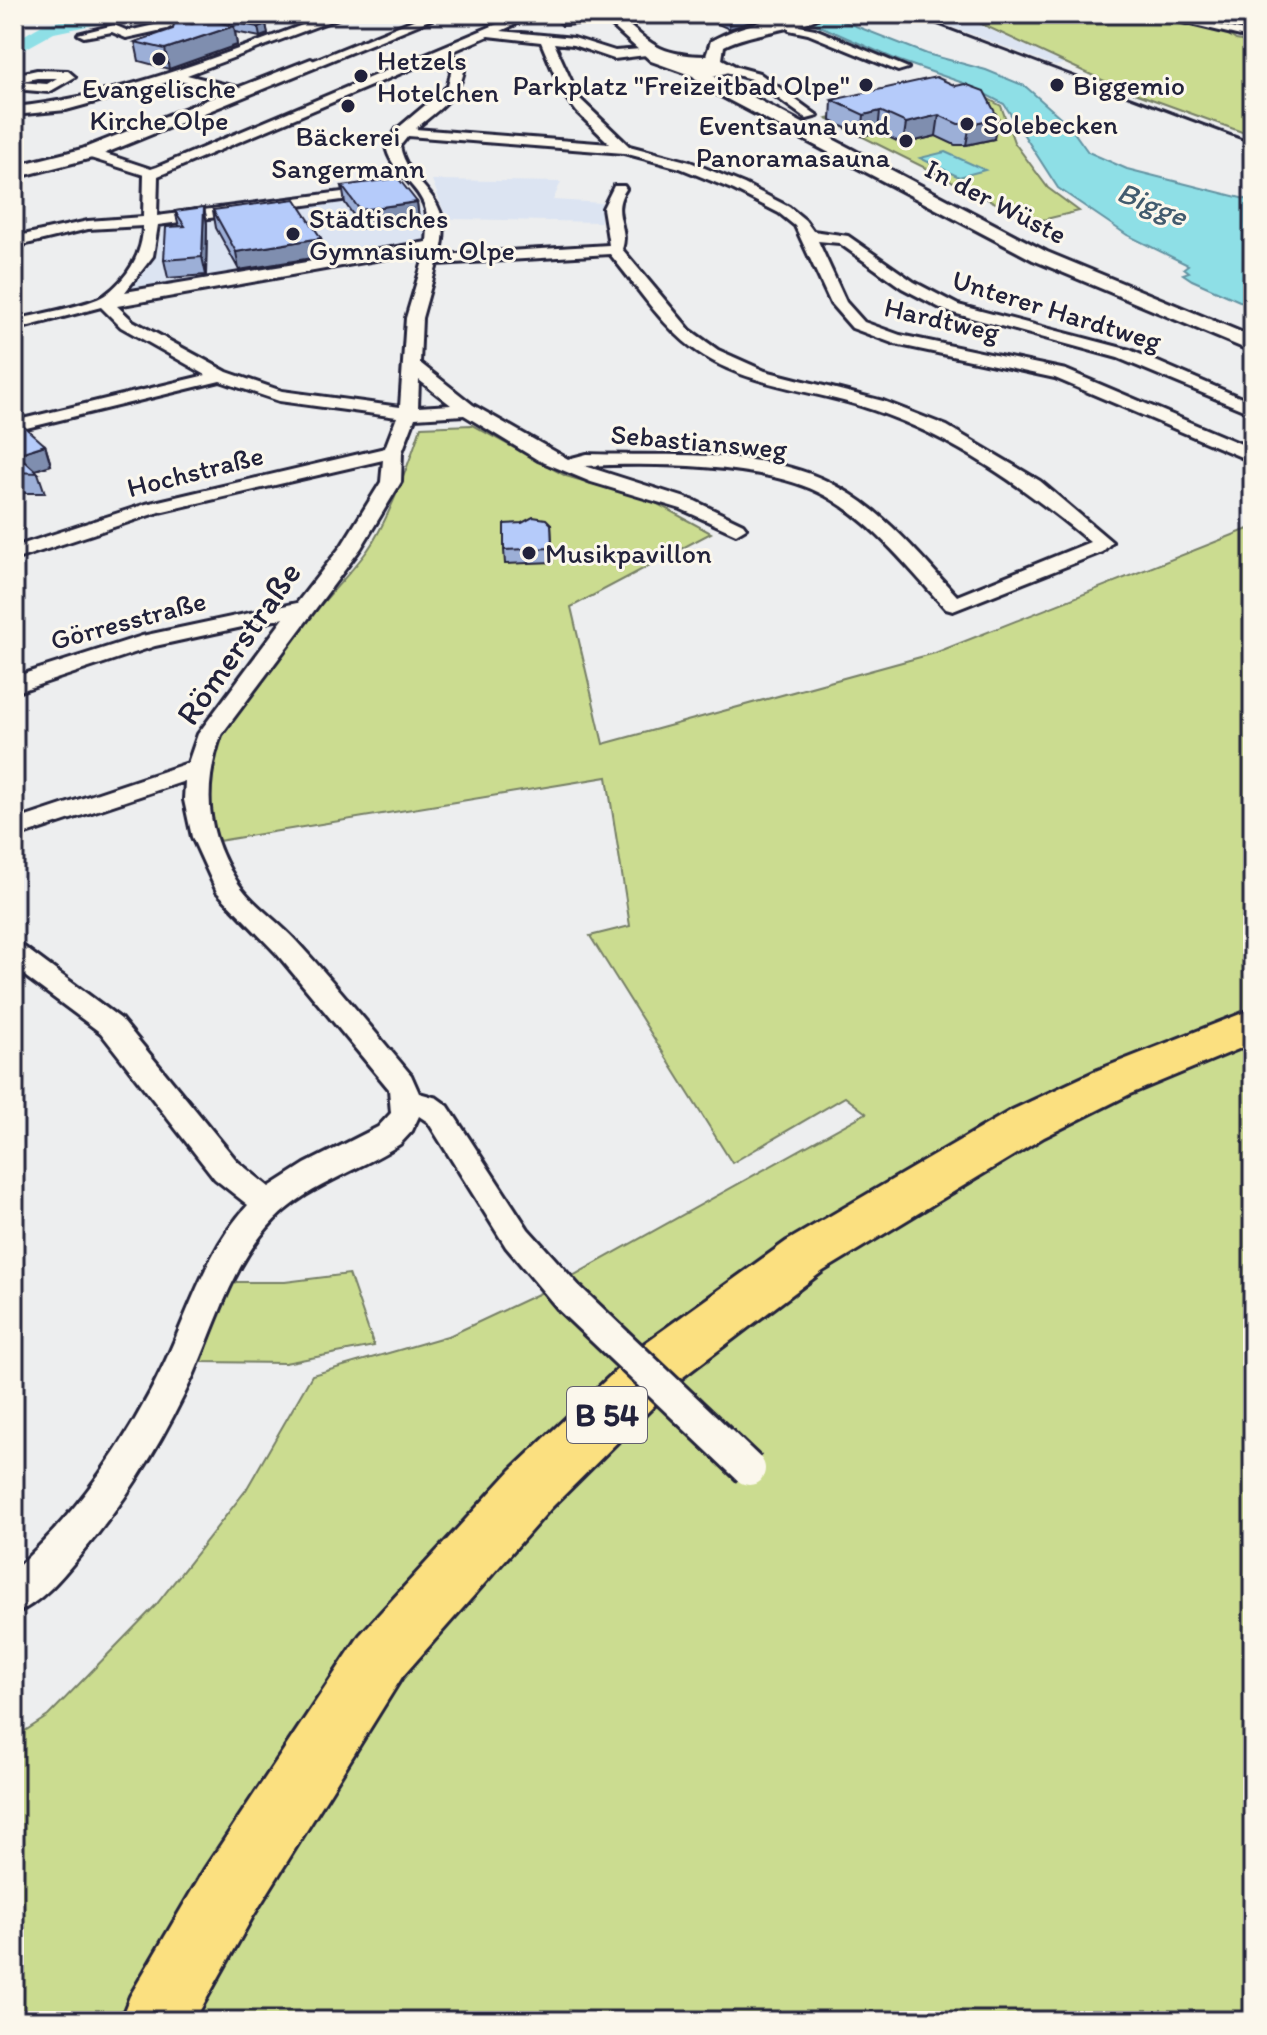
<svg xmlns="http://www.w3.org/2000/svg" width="1267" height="2035" viewBox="0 0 1267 2035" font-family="Itim,sans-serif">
<rect width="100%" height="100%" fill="#edeeef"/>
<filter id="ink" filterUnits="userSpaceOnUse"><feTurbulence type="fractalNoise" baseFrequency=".0125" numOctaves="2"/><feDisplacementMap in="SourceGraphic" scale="16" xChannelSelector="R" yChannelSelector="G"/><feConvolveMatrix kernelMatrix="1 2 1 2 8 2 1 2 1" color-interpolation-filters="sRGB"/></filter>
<g filter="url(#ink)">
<path fill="#dce4f2" d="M918,14H956L1064,63L1056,66Z
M432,180L561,182L553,200L602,203L601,222L453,219L444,212Z
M412,192L424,216L425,241L269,271L166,287L129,290L157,255L162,227Z"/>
<path fill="#cbdc90" stroke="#767f66" stroke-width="2" d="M960,14H1253V28L1220,29L1236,40L1253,43V136L1113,85Z
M983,96L1001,106L1014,142L1048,188L1079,211L1034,222L827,119L915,99Z
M472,425L566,476L654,502L711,533L571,607L603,744L935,653L1253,527V2021H14V1738L48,1716L156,1605L246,1490L312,1375L451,1335L551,1288L866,1113L845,1097L732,1163L590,936L630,926L607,777L218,841C215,827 210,813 208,799C201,719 317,615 364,555C387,526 409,463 421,427Z
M349,1274L374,1346L285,1363L202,1362L231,1282H285Z"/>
<path fill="#8edfe6" stroke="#6393a2" stroke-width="2" d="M793,14H825L927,54L986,70L1025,86L1068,124L1088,152L1127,169L1253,201V307L1192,280L1183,274L1189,272L1184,268L1188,265L1127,235L1058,188L1004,104L966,84L897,60Z
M945,152L985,170L959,177L920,158Z"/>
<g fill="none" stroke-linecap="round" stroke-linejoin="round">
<path fill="#8edfe6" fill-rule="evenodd" d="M94,14H129L126,18L54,33L14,55V41L42,25Z"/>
<g stroke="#22223b" stroke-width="6">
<path id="street" d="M176,14H188L190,17L167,29L126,38L112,32L84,37L78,34L114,25L128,31L159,24Z
M245,14H261L215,35L205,33Z
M332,14H349L187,75L243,89V95L175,80L66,110L14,115V107C126,96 228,52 332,14Z
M428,14H444L315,67L305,64Z
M521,14H537L501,31L574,38L615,51L654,48V54L614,59L573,45L554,43L579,98L629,146L690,162L744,184L789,207L805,220L813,231L848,236L914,282L958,305L1130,350L1253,403V414L1118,358L946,311L902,288L839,243L818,241L846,302L864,322L900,335L1066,370L1253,449V462L1055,378L895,344L852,328L831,304L795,226L779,213L734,190L680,168L624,153L408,136L400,146C408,189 457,193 440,255L609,245L603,208L614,186H624L626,189C609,213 630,228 622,249L690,330L718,350L765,371L883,401L947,426L1040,481L1112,542L1102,552L953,611L946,609C909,569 874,523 826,496C769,463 652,463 585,466L695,501L743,524L746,528L736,534L681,509L591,482L538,460L464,415L415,418L402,452L401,482L361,548L221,735C203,788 205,831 236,880C250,903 278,921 296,941C336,984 373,1030 411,1075L419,1093L437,1098L448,1106L528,1229L582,1289L586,1299L582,1309L570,1313L558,1309L506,1247L428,1122L419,1116L412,1131L400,1144C356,1173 302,1186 267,1228C231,1270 216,1324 194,1374C164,1439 128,1499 81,1554C63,1576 41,1603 14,1614V1570C78,1513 129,1439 165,1362C190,1309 207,1249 248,1205L215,1179L101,1033L14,968V944L24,947L121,1019L237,1161L269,1187L305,1164L378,1127L391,1113L389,1089L277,954L217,892L192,837L184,800L185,781L14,838V821L188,763L198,734L284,618L155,646L14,693V677L142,636L297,603L342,545L381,482L383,460L159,512L14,560V547L146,504L385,448L397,417L279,401L220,381L14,431V421L206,375L121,327L101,307L14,330V320C34,315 91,305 105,295C127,279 143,254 143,226L88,229L14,247V237L88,221L143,217L144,175L84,156V150H94L151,169L157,167ZM488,36L541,42L562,92L577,112L610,144L415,129C438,110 464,94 465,62L449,53ZM439,57L453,64L448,86L397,129L386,146C390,170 415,182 424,204C429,216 428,229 427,242L125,292L153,256L158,225L386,194V188L381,187L157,216L158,176ZM426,251L406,318L400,407L282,391L227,372L133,321L117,306ZM610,254C639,289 665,332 704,356C755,388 817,390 873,410C955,438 1024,487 1090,542L957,596C921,557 887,514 840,488C767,446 668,457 587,454L568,459L473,405L420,363L422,318L437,264ZM419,380L451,405L418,407Z
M1149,14H1170L1253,33V39Z
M789,21H797L799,26L815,29L908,68L898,71L808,34L789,30Z
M726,64L759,73L818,116L807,119L751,79L722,71L720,68Z
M37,70L68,71L75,77L49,92L14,89V75ZM37,78H57L47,84L19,82Z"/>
</g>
<g stroke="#22223b" stroke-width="6">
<path id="secondary" d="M14,14H24L14,19Z
M599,14H616C651,44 658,55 706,56L711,41C744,23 787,14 824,14C804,30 752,31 724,46L722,59L735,66L726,73L713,76L1047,252L1253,337V352L1033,260L704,87L693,76L651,61Z
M311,59L319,64L317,67L96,157L14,178V166L82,149Z"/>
</g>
<g stroke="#22223b" stroke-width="6">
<path id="primary" d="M1253,1009V1043L1130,1094L1044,1137L823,1271L683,1377L551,1508L402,1677L252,1918L194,2021H120L130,1996L204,1870L360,1635L511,1470L645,1343L787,1241L1010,1111L1098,1070Z"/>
</g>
<use href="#street" fill="#fbf7ec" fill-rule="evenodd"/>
<use href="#secondary" fill="#fbf7ec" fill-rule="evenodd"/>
<use href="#primary" fill="#fbe080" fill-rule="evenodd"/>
<path stroke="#22223b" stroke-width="3" d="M910,14L1253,143"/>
<g stroke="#22223b" stroke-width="38" stroke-linecap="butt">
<path id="street-bridge" d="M570,1299L749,1469"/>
</g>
<use href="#street-bridge" stroke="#fbf7ec" stroke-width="32"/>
</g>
<path fill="#9cafd7" stroke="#22223b" stroke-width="2" d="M447,14H517L490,24Z
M550,14H588V24L562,26Z
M696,14H760V19L729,29Z
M230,22L266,24L268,34L260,37L235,32L237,45L169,69L139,61L135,42L192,24L230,25Z
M956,86L994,139L966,145H955L936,136L903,144L878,132L862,136L831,121L832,100Z
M342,186L417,202L419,220L362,228L345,203Z
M204,207L207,224L206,275L168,278L164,260L179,226L175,211Z
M213,210L324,256L239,270L216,228Z
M14,426L45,445L51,465L35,470L38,473L45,493H14Z
M522,523L551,524L553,562L505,564L504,550Z"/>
<path fill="#7f8eaf" stroke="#22223b" stroke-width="2" d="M489,14H517L490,24Z
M562,14H588V24L562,26Z
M730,14H760V19L729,29Z
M266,24L268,34L260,37L258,27Z
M234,26L237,45L169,69L165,49Z
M880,111L878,132L862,136L864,115Z
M939,115L936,136L903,144L906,123Z
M998,118L994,139L966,145L970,124Z
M417,202L419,220L362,228L360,210Z
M204,207L207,224L206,275L202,257Z
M321,238L324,256L239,270L236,252Z
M45,445L51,465L28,472L17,454Z"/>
<path fill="#b5cbfa" stroke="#22223b" stroke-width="2" d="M175,18L192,24L205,19L234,26L165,49L135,42L173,29Z
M238,18L266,24L258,27L230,22Z
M936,77L956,86L965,84L984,91L998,118L970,124H958L939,115L906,123L880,111L864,115L832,100Z
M398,178L417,202L360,210L342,186Z
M295,199L321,238L236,252L213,210Z
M204,207L202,257L164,260L166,227L185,226L175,211Z
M21,424L45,445L17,454L38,473L14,472V426Z
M533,517L546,519L551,524L552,548L504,550V524L522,523Z"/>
</g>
<g fill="#22223b" stroke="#fbf7ec" stroke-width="3">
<circle cx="159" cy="59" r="8"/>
<circle cx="361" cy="76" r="8"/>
<circle cx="866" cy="85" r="8"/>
<circle cx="1057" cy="85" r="8"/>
<circle cx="348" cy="106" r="8"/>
<circle cx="967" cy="124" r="8"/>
<circle cx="906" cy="141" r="8"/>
<circle cx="293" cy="234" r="8"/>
<circle cx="529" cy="553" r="8"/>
</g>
<g text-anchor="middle" stroke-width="6" stroke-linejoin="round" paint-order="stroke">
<g font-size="28" fill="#22223b" stroke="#fbf7ec" text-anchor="start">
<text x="377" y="70">Hetzels<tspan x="377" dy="32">Hotelchen</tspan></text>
<text x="850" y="95" text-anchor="end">Parkplatz "Freizeitbad Olpe"</text>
<text x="1073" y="95">Biggemio</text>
<text x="159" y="98" text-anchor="middle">Evangelische<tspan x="159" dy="32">Kirche Olpe</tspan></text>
<text x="983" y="134">Solebecken</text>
<text x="890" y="135" text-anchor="end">Eventsauna und<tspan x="890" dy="32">Panoramasauna</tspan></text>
<text x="348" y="146" text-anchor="middle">Bäckerei<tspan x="348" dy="32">Sangermann</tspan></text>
<text x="309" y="228">Städtisches<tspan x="309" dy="32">Gymnasium Olpe</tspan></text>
<text x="545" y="563">Musikpavillon</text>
</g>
<g font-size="28" fill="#22223b" stroke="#fbf7ec">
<text transform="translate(996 201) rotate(27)" y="10">In der Wüste</text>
<text transform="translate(1057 310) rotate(17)" y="10">Unterer Hardtweg</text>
<text transform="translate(942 319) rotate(13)" y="10">Hardtweg</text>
<text transform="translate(699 441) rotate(5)" y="10">Sebastiansweg</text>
<text transform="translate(195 471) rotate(-14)" y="10">Hochstraße</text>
<text transform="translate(128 620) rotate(-15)" y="10">Görresstraße</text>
</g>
<g font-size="30" font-style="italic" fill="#425b6e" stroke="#fbf7ec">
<text transform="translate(1152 204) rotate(22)" y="10">Bigge</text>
</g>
<rect fill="#fbf7ec" stroke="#636270" stroke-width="2" x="567" y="1387" width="80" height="56" rx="6"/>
<g font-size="32" font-weight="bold" fill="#22223b">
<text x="607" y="1426">B 54</text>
</g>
<g font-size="34" fill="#22223b" stroke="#fbf7ec">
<text transform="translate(238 643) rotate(-55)" y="12">Römerstraße</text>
</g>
</g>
<rect width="1267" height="2035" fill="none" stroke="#fbf7ec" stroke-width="48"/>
<rect x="24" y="24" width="1219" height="1987" fill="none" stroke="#22223b" stroke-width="3" filter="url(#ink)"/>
</svg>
